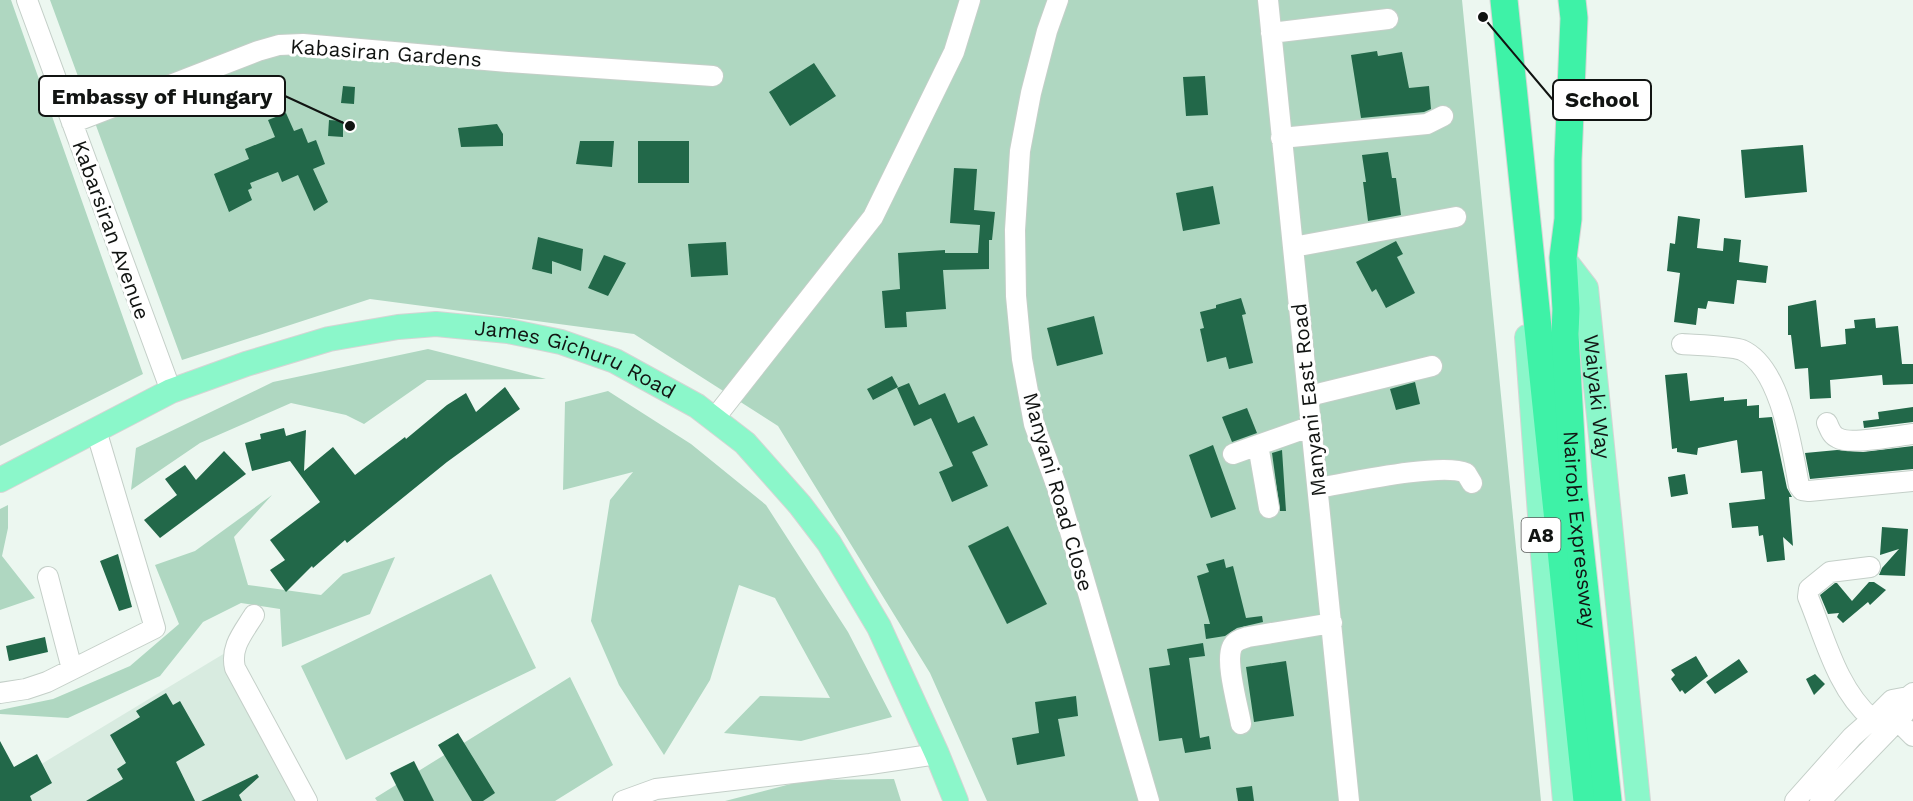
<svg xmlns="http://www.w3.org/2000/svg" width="1913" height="801" viewBox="0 0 1913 801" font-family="'Work Sans',sans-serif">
<rect width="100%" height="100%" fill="#ecf7f0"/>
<path fill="#d8ebe0" d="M225,653L304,801H17L10,783Z"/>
<path fill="#afd7c1" d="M0,0H11L143,374L0,446Z
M50,0H1462L1541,801H987L930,673L778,426L634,334L370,299L182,360Z
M428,349L546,379L427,380L364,424L346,415L291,403L200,443L131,490L136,448L273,382Z
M608,391L691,444L766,505L848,632L892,717L801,741L724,733L760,696L830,698L775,598L739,585L710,680L664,755L619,685L591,621L610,500L633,472L563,490L565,402Z
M272,495L234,537L248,585L321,595L343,574L395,557L370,614L282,647L280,609L241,603L203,622L160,676L68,718L0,714V710L53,699L130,666L179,624L155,565L195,551Z
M8,505V528L2,556L35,598L0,610V509Z
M491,574L536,668L346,760L301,666Z
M570,677L613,765L555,801H377L375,798Z
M894,779L901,801H725L806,780Z"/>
<path fill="#226849" d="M1377,51L1378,56L1402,52L1409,88L1429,86L1431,109L1424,112L1361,118L1351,55Z
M814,63L836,96L790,126L769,92Z
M1205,76L1208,115L1186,116L1183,77Z
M343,86L355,87L354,104L341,103Z
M286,113L294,131L302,128L308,143L316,140L325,164L313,169L328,202L314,211L298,175L282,182L278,172L250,183L252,188L248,190L252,200L229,212L214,174L249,159L245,149L275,137L268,120Z
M329,120L343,121V137L328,136Z
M497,124L503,134V146L461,147L458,128Z
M580,141H614L612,167L576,164Z
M638,141H689V183H638Z
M1803,145L1807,192L1745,198L1741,150Z
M1388,152L1392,178H1396L1401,215L1368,221L1363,182H1366L1362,155Z
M954,168L977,169L974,210L995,212L992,240H989V269L943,270L946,309L906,312L907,327L885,328L882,291L900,289L898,253L945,250V253H978L980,225L950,223Z
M1213,186L1220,224L1183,231L1176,193Z
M1678,216L1700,219L1697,248L1723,251L1724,238L1741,240L1739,262L1768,266L1766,283L1737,280L1734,304L1708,301L1706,309L1698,308L1696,325L1674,322L1680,273L1667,271L1670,243L1675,244Z
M538,237L583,249L581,271L552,261V274L532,269Z
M1396,241L1403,254L1397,257L1415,293L1386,308L1376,289L1372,292L1356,262Z
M726,242L728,275L691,277L688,244Z
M604,255L626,263L608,296L588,288Z
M1241,298L1246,314L1242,315L1253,363L1229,369L1226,357L1207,362L1200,329L1204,328L1200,312L1216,308V305Z
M1816,300L1821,347L1846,344L1845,329L1855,328L1854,320L1875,318L1876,328L1898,326L1902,364H1913V384L1883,385L1882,375L1830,380L1831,398L1810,399L1808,368L1795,369L1791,335H1788V306Z
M1094,316L1103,354L1057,366L1047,328Z
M1687,373L1690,401L1724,397V401L1747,399V406L1759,405V418L1772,417L1787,488L1792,497H1789L1793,546L1783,537L1785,560L1767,562L1763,535L1759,536L1758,526L1732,528L1729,503L1765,499L1762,471L1741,473L1737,440L1698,448L1697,455L1677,452V448L1672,449L1665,375Z
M892,376L898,387L873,400L867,389Z
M1415,382L1420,404L1396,410L1390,389Z
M909,383L919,405L945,393L958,423L974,416L988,445L972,452L988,486L952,502L939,472L953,466L931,418L914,426L897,388Z
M505,387L520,409L447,462L347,543L345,540L313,568L312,566L286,592L270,570L285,560L270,540L320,502L290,461L252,471L245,443L261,439L260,434L284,428L286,436L306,430L304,471L333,447L355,475L405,437L406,439L447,405L466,393L476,412Z
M1913,407V422L1864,428L1863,421L1879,419L1878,412Z
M1247,408L1257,433L1232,442L1222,417Z
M1213,445L1236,509L1211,518L1189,455Z
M1913,446V469L1810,479L1805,453L1837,450L1863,452Z
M1282,450L1286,511H1280L1272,453Z
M224,451L246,474L160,538L144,520L177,495L165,479L185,465L196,480Z
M1685,474L1688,494L1671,497L1668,477Z
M1008,526L1047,604L1007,624L968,546Z
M1882,527L1908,529L1905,576L1879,575L1882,568L1899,549L1880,555Z
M118,554L132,607L119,611L100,561Z
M1224,559L1226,568L1233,566L1246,618L1262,616L1263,622L1237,628L1225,636L1206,639L1204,624H1210L1197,576L1209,572L1206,564Z
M1869,582H1874L1886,590L1870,605L1868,602L1843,623L1837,617L1839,613L1828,614L1820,595L1835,583H1837L1852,601Z
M45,637L48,652L9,661L6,646Z
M1203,643L1205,656L1189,658L1200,738L1209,736L1211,749L1185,753L1182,738L1159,741L1149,668L1170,665L1167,649Z
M1696,656L1708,676L1685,694L1682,690L1680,692L1671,679L1675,675L1671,670Z
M1739,659L1748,672L1715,694L1706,682Z
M1286,661L1294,716L1254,722L1246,667Z
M1815,674L1825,684L1814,695L1806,679Z
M166,693L173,705L180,701L205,745L176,762L195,801H86L123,779L117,769L126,763L110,735L140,717L136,711Z
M1076,696L1078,716L1058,719L1065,756L1017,765L1012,738L1039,733L1035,702Z
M458,733L495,793L483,801H472L438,745Z
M0,741L14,767L37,754L52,783L30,796L32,801H0Z
M414,761L434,801H404L390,773Z
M257,774L259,777L239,795L242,801H201Z
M1252,786L1254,801H1238L1236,788Z"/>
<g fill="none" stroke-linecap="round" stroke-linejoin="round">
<g stroke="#c4cfc8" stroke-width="22">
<path id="minor" d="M27,0L171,391
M1058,0L1047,31L1031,93L1020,151L1015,230L1016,296L1022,359L1034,424L1057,487L1149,801
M1268,0L1349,801
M1271,33L1388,19
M72,123L258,51L279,45L303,44L508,62L713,76
M1281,138L1427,124L1443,116
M1293,247L1456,217
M1682,344C1695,345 1732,346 1742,350C1781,367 1792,449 1799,486L1802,490L1809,491L1913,481
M1309,396L1432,366
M714,419L873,217L954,52L970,0
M1827,423C1830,429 1831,435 1838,438C1850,445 1896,436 1913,434
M1258,445L1269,508
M1233,454L1312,426
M1318,488C1348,483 1442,462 1466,473L1472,483
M1870,567L1830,572L1809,589L1808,597C1825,638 1837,689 1872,719
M48,577L72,669
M254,615C243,633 230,647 235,668L307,801
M0,693L26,689L47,682L155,628L96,430
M1889,712L1913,736
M1241,724C1238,706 1225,662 1232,647C1235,640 1242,639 1248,637L1332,623
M623,801L656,789L870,764L937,754
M1795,801L1852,737L1878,714L1892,700L1908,697
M1820,801L1904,714L1908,697L1913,693"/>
</g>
<g stroke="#d4d5d4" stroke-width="26">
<g id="major">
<path id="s1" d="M1563,258L1586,288L1638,801"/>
<path d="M1527,337L1543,556L1565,801"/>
<path id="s2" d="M0,480L171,391L246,364L329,339L398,327L436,324L508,331L561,342L615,361L697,406L745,443L800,505L829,543L879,627L937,754L956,801"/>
</g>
</g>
<g stroke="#d4d5d4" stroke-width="29">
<g id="highway">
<path d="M1504,0L1587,801"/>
<path id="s3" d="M1572,0L1574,18L1568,160V219L1563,258L1566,309L1565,334L1574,492L1608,801"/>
</g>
</g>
<use href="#minor" stroke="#fff" stroke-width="20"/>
<use href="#major" stroke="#8bf7ca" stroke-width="24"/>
<use href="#highway" stroke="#3ef2a7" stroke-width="27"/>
</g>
<g text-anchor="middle" stroke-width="6" stroke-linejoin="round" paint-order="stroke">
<rect fill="#fff" stroke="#585a59" stroke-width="1.5" x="1521.5" y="518" width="39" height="34" rx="4.5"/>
<g font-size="20" font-weight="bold" fill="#111412">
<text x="1541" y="542">A8</text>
</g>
<g font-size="21" fill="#111412" stroke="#fff">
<text transform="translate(386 53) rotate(4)" y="7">Kabasiran Gardens</text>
<text transform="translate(111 230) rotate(70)" y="7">Kabarsiran Avenue</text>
<text dy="7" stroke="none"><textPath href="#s2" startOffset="612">James Gichuru Road</textPath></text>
<text dy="7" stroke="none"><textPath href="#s1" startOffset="147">Waiyaki Way</textPath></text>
<text transform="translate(1309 400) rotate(-96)" y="7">Manyani East Road</text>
<text transform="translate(1058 492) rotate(74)" y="7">Manyani Road Close</text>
<text dy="7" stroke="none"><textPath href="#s3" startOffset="531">Nairobi Expressway</textPath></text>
</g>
</g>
<path fill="none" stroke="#111412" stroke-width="2" d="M350 126L285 96M1483 17L1553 100"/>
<g fill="#111412" stroke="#fff" stroke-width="2">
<circle cx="350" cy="126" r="6"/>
<circle cx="1483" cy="17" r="6"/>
</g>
<g fill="#fff" stroke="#111412" stroke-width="2">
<rect x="39" y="76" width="246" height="40" rx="6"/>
<rect x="1553" y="80" width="98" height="40" rx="6"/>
</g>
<g font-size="22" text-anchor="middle" font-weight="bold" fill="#111412">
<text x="162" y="104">Embassy of Hungary</text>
<text x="1602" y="107">School</text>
</g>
</svg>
